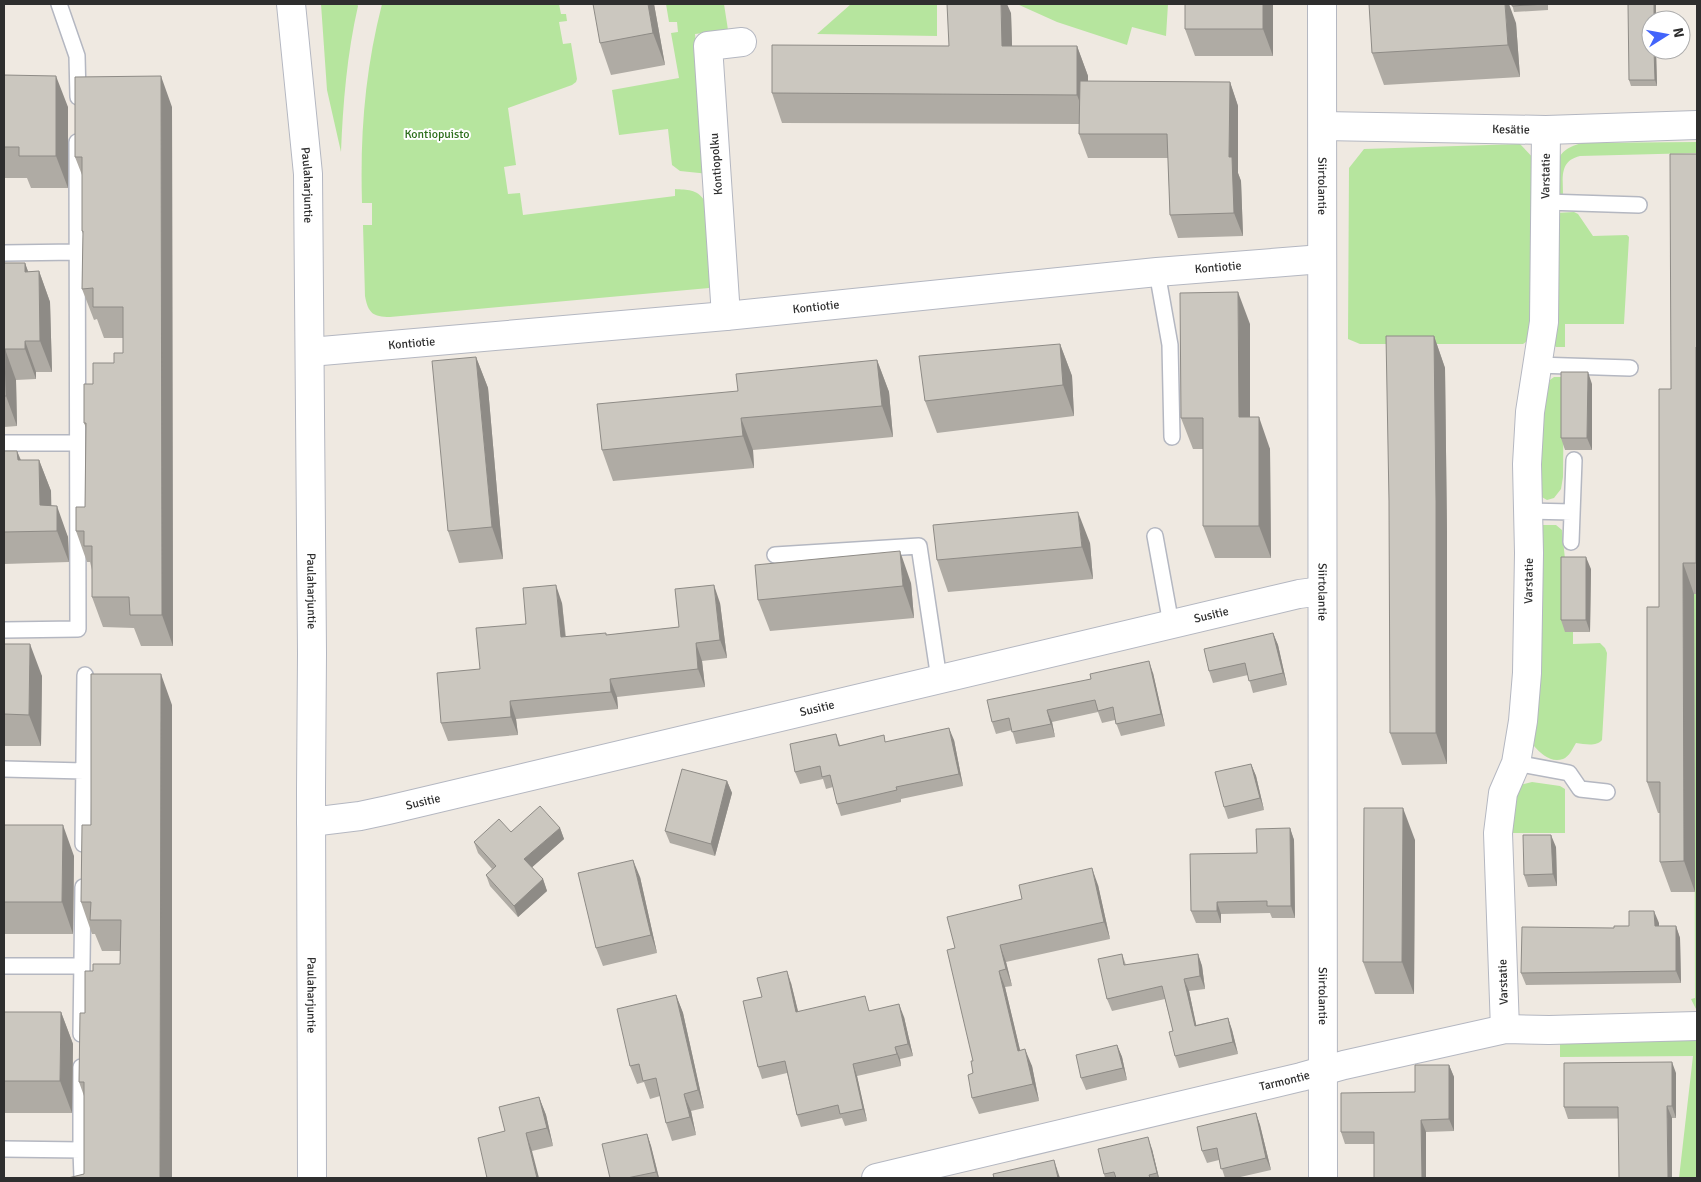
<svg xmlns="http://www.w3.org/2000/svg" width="1701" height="1182" viewBox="0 0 1701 1182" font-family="Signika,sans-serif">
<rect width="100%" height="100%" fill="#efe9e1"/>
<path fill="#b6e59e" d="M321,4H357L358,6C347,54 343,103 341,152L327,90Z
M382,4H559L561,14H566L567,21L559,22L563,44L571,43L577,79L576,82L572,85L508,108L516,165L504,167L508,194L520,193L523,215L675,196V189C687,190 697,189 704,200L711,284L709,288L390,317C373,317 368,313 365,296L363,225H372V203H362C360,133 365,71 382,4Z
M666,4H724L728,30L695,34L709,174L680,171L672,165L668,129L619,135L612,90L679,78L671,33L678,32L677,22H669Z
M851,4H937V36L817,34Z
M1017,4H1168L1166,36L1132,27L1127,45L1057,22Z
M1697,142V153L1580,156C1559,161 1563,178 1563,195H1559L1556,192C1556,166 1552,151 1582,143Z
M1520,144L1537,162L1535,331L1529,340L1523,344H1360L1348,339L1349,168L1364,149Z
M1574,212L1578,214L1593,236L1627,235L1629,237L1624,324H1565V347H1556L1553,344L1556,213Z
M1554,377H1564L1563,477L1561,489L1554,498L1547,500L1540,496L1541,415L1550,380Z
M1538,525H1556L1562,530L1566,569L1565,632H1573V644L1600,643L1605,648L1607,653L1602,740C1596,747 1585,744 1576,743C1573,748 1569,757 1563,759C1551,763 1541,754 1534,746L1539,673Z
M1694,594H1697V1011L1691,999L1695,998Z
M1532,782L1560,786L1565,789V833H1509L1513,792L1520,785Z
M1697,1036V1178H1679L1693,1056L1560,1057V1042Z"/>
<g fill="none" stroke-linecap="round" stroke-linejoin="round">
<g stroke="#b4b7c1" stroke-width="18">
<path id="lane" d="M59,4L77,56L78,97
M1546,202L1639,205
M4,253L77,252
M1157,272L1170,345L1172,437
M1537,365L1630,368
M4,443H77
M1527,511L1572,512
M1155,536L1171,624
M1571,542L1574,460
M775,555L919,546L939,679
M4,630L78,629L77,142
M1516,763L1569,773L1580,789L1607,792
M4,769L84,771
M83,844L85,675
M4,966H82
M81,1034L83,887
M4,1149L81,1150V1067
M81,1150L82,1178"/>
</g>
<g stroke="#b4b7c1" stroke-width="30">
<g id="street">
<path id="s1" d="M1322,4L1323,1178"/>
<path id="s2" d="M1323,126L1546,130L1697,125"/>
<path d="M726,316L708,46L742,42"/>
<path id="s3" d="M310,352L726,316L1157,272L1322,259"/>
<path id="s4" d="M311,822L360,816L388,810L1299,594L1322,591"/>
<path id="s5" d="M1505,1029L1498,833L1503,793L1516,763L1523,721L1527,673L1529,553L1527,464L1530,412L1544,322L1546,130"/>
<path id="s6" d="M876,1178L1301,1077L1344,1065L1505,1029L1549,1030L1697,1026"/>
</g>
</g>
<g stroke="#b4b7c1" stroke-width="30">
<g id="secondary">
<path id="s7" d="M291,4L308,174L312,653L311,791L312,1178"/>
</g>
</g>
<use href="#lane" stroke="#fff" stroke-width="15"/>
<use href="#street" stroke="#fff" stroke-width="28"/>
<use href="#secondary" stroke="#fff" stroke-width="28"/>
</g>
<path fill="#afaba4" d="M654,4L665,65L611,75L600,43Z
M1273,4V56H1195L1185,29Z
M1512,4H1548V10L1514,12Z
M1656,4V20H1651V50H1656L1657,86H1631L1629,80Z
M1011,13L1012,46H1077L1088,76V82H1230L1238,106V173L1241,181L1243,236L1178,238L1170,215L1168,158H1088L1079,134L1080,124L782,123L772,93L949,46Z
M1516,23L1520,77L1384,85L1372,53Z
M4,75L68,107V188H31L27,178H4Z
M172,107L173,646H141L134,628L103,627L92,597V570L90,562H87L76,531L85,507L86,428L84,423L93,384L114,363L123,353V338H104L97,319L94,320L82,289L83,234L82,231V175L75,157Z
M1697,154V594H1694L1695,892H1671L1660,862V813H1658L1647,782L1659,607L1671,389Z
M4,263H25L28,272L39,271L50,302L52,372H36V379L16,380L17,426L4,427Z
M1250,324V417L1270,449L1271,558H1215L1203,526V449H1193L1181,418Z
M1434,336L1445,368L1447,532V764L1402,765L1390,733Z
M1060,344L1072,376L1074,416L937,433L925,401Z
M476,357L488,388L503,559L459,563L448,531Z
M877,360L889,392L893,437L753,450L754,468L613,481L602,450L738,391Z
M1592,384V450H1565L1561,438Z
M4,451H17L21,460H39L51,491V506L68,537L69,562L4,564Z
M1090,543L1093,579L948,592L937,560Z
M1591,569L1590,632H1565L1561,620Z
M911,583L914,618L770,631L758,600Z
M562,603L566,637L607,635L679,627L720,603L727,658L702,661L705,687L617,697L618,709L516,719L518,735L448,741L441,723L480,669L526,624Z
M1273,633L1278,645L1287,685L1253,693L1248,675L1213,683L1209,671Z
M4,644L42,676L41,746H4Z
M1153,673L1165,726L1121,736L1115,720L1102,723L1098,712L1052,722L1055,737L1016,744L1012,730L996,734L992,722Z
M172,705V1178H68L84,1174V1096L79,1082L85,1013L93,971L120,964V951H102L95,934H92L81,902L91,825Z
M836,734L840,745L886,742L954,740L963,786L901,799V802L841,816L837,804L833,787L826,789L823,779L800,784L795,772Z
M1251,764L1256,776L1264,810L1228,819L1224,807Z
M727,781L732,793L715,856L670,843L665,831Z
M4,825L74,856L73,934H4Z
M560,828L564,839L532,867L543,879L547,891L518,917L490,886L486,875L492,869L478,853L474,842L511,832Z
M1290,828L1294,840L1295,918H1272L1270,913L1221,914V923H1196L1191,911L1257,853Z
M1415,840L1414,994H1375L1363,962Z
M1556,847L1557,886L1528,887L1524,875Z
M640,877L657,953L603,966L596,948Z
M1098,885L1110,939L1006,962L1012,986L1005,987L1020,1050L1032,1066L1039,1101L979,1114L972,1098L973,1061L955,948Z
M1659,923V926H1676L1680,938L1681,983L1526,985L1521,973L1614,928Z
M1122,954L1126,965L1198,954L1202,966L1205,989L1189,991L1196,1025L1228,1018L1232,1030L1238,1054L1179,1068L1175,1056L1173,1031L1165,999L1112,1011L1107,999Z
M791,983L798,1011H870L904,1017L913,1056L900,1059L901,1066L857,1076L867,1121L845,1126L842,1118L801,1127L797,1115L787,1073L762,1079L758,1067L762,997Z
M676,995L683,1013L704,1108L691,1111L696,1135L672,1141L666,1123L660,1096L650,1099L644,1082L637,1084L630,1066Z
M4,1012H61L73,1044L72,1113H4Z
M1117,1045L1122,1057L1127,1080L1086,1090L1081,1078Z
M1449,1065L1454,1077V1131L1426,1132V1178H1374V1144H1345L1341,1132L1415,1092Z
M1676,1073V1118L1568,1119L1564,1107Z
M539,1097L546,1115L553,1146L532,1151L505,1131Z
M1256,1113L1260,1125L1271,1170L1236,1178H1225L1219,1160L1207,1163L1202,1151Z
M647,1134L651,1146L659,1178H610Z
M1152,1149L1159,1178H1105L1104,1174Z"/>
<path fill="#8e8b86" d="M648,4H654L665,65L653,33Z
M1001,4H1007L1011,13L1013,76L1002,46Z
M1263,4H1273V56L1263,29Z
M1505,4H1509L1516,23L1520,77L1508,45Z
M1654,4H1656V20H1654Z
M1077,46L1088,76V124L1077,95Z
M1654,50H1656L1657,86L1655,80Z
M56,76L68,107V188L56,156Z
M161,76L172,107L173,646L162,615Z
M1230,82L1238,106V173L1241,181L1243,236L1234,213L1229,157Z
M25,263L36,293L25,272Z
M39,271L50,302L52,372L40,341Z
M1238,292L1250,324V449L1239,417Z
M1434,336L1445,368L1447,532V764L1436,733Z
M25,341L36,372V379L25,349Z
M1060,344L1072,376L1074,416L1063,385Z
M1696,347L1697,352V568L1696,563Z
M5,349L16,380L17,426L6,396Z
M476,357L488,388L503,559L492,527Z
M877,360L889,392L893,437L882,406Z
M1588,372L1592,384V450L1587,438Z
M1259,417L1270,449L1271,558L1259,526Z
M741,418L753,450L754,468L743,436Z
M17,451L29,482L18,460Z
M39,460L51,491L52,531L40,505Z
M57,506L68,537L69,562L57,531Z
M1078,512L1090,543L1093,579L1082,547Z
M900,551L911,583L914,618L903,586Z
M1586,557L1591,569L1590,632L1586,620Z
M1683,563L1694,594L1695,892L1684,861Z
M556,585L562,603L567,655L561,637Z
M714,585L720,603L727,658L720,640Z
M1273,633L1278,645L1287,685L1283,673Z
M696,643L702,661L705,687L698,669Z
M30,644L42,676L41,746L29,715Z
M1149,661L1153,673L1165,726L1161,714Z
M161,674L172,705V1178H160Z
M610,679L617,697L618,709L611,692Z
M510,701L516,719L518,735L511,717Z
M1047,710L1052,722L1055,737L1051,724Z
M949,728L954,740L963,786L959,774Z
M1251,764L1256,776L1264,810L1260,798Z
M727,781L732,793L715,856L711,844Z
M1403,808L1415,840L1414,994L1402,962Z
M63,825L74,856L73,934L62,902Z
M560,828L564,839L529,870L524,859Z
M1290,828L1294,840L1295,918L1291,906Z
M1551,835L1556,847L1557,886L1553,874Z
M633,860L640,877L657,953L651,935Z
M1092,868L1098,885L1110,939L1104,922Z
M543,879L547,891L518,917L514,906Z
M1217,902L1221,914V923L1217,911Z
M1654,911L1659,923V938L1655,926Z
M1676,926L1680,938L1681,983L1676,971Z
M1000,945L1006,962L1012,986L1006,969Z
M1198,954L1202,966L1205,989L1200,976Z
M787,971L791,983L801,1024L796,1012Z
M999,971L1005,987L1024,1067L1018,1051Z
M1184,979L1189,991L1199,1038L1195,1026Z
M676,995L683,1013L704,1108L698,1090Z
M899,1004L904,1017L913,1056L908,1044Z
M61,1012L73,1044L72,1113L60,1081Z
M1228,1018L1232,1030L1238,1054L1233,1042Z
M1117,1045L1122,1057L1127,1080L1123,1068Z
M895,1047L900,1059L901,1066L897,1054Z
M1025,1049L1032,1066L1039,1101L1033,1084Z
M1672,1062L1676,1073V1118L1672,1106Z
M853,1064L857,1076L867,1121L863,1109Z
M1449,1065L1454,1077V1131L1449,1119Z
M684,1094L691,1111L696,1135L690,1117Z
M539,1097L546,1115L553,1146L547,1128Z
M1667,1106L1672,1118V1178H1668Z
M1256,1113L1260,1125L1271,1170L1266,1158Z
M1421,1120L1426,1132V1178H1422Z
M526,1133L532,1151L539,1178H537Z
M647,1134L651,1146L659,1178H658L656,1172Z
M1148,1137L1152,1149L1159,1178H1158L1157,1173Z
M1054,1160L1060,1178H1058Z"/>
<path fill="#cbc7bf" stroke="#8e8b86" d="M593,4H648L653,33L600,43Z
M947,4H1001L1002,46H1077V95L772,93V45L949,46Z
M1185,4H1263V29H1185Z
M1369,4H1505L1508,45L1372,53Z
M1512,4H1546L1512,6Z
M1628,4H1654V20H1651V50H1654L1655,80H1629Z
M4,75L56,76V156H19V147H4Z
M161,76L162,615H130L129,597H92V546H84V531H76V507H85L86,423H84V384H93V363H114V353H123V307H93V288L82,289L83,231H82V157H75V77Z
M1080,81L1230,82L1229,157H1232L1234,213L1170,215L1167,134H1079Z
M1670,154H1697V347H1696V563H1683L1684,861L1660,862V782H1647V607H1659V389H1671Z
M4,263H25V272L39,271L40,341H25V349H5L6,396H4Z
M1238,292L1239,417H1259V526H1203V418H1181L1180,293Z
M1386,336H1434L1436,501V733H1390L1389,501Z
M1060,344L1063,385L925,401L919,356Z
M476,357L492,527L448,531L432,361Z
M877,360L882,406L741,418L743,436L602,450L597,404L738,391L736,374Z
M1561,372H1588L1587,438H1561Z
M4,451H17L18,460H39L40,505L57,506V531L4,532Z
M1078,512L1082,547L937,560L933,525Z
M900,551L903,586L758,600L755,565Z
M1561,557H1586V620H1561Z
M556,585L561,637L606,633V635L679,627L675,589L714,585L720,640L696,643L698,669L610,679L611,692L510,701L511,717L441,723L437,673L480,669L476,628L526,624L523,588Z
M1273,633L1283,673L1249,681L1245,663L1209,671L1204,649Z
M4,644H30L29,715L4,714Z
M1149,661L1161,714L1116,724L1113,707L1098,711L1095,700L1047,710L1051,724L1012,732L1009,718L992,722L987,700L1091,679L1090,674Z
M91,674H161L160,1178H68L84,1174V1082H79L80,1013H85V971H93V964H120L121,920H90L91,902H81L82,825H91Z
M949,728L959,774L896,787L897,790L837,804L830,775L822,777L820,766L795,772L790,744L836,734L839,746L884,735L885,742Z
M1251,764L1260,798L1224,807L1215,772Z
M682,769L727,781L711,844L665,831Z
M540,806L560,828L524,859L543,879L514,906L486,875L496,866L474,842L499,819L511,832Z
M1364,808H1403L1402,962H1363Z
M4,825H63L62,902H4Z
M1290,828L1291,906H1267V901L1217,902V911H1191L1190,854L1257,853L1256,829Z
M1523,835H1551L1553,874L1524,875Z
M633,860L651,935L596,948L578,873Z
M1092,868L1104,922L1000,945L1006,969L999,971L1018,1051L1025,1049L1033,1084L972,1098L968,1075L973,1073L971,1061H973L947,950L955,948L947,917L1022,899L1019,885Z
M1629,911H1654L1655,926H1676V971L1521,973L1522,927L1614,928V926H1629Z
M1122,954L1124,965L1198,954L1200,976L1184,979L1195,1026L1228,1018L1233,1042L1175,1056L1169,1032L1173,1031L1162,986L1107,999L1098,959Z
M787,971L796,1012L865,996L869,1011L899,1004L908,1044L895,1047L897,1054L853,1064L863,1109L840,1114L838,1105L797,1115L785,1061L758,1067L743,1001L762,997L757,978Z
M676,995L698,1090L684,1094L690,1117L666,1123L656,1078L643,1081L639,1064L630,1066L617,1009Z
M4,1012H61L60,1081H4Z
M1117,1045L1123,1068L1081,1078L1076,1055Z
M1672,1062V1106H1667L1668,1178H1619L1618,1107H1564V1063Z
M1415,1065H1449V1119L1421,1120L1422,1178H1374V1132H1341V1093L1415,1092Z
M539,1097L547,1128L526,1133L537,1178H487L478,1138L505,1131L499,1107Z
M1256,1113L1266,1158L1221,1169L1217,1148L1202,1151L1197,1127Z
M647,1134L656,1172L627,1178H610L602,1144Z
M1148,1137L1157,1173L1149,1175L1150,1178H1116L1114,1172L1104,1174L1098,1149Z
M1054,1160L1058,1178H994L993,1174Z"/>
<g text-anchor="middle" stroke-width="4" stroke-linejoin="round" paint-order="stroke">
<g font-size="12" fill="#2e2e2e" stroke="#fff">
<text dy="4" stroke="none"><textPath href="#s2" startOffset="188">Kesätie</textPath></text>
<text transform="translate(716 164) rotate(-94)" y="4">Kontiopolku</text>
<text dy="4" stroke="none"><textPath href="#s5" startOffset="858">Varstatie</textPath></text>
<text dy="4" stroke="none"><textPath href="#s7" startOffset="182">Paulaharjuntie</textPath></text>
<text dy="4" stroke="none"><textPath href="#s1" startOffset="182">Siirtolantie</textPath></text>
<text dy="4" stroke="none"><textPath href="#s3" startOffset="912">Kontiotie</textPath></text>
<text dy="4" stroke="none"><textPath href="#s3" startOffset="508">Kontiotie</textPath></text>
<text dy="4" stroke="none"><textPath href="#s3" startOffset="102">Kontiotie</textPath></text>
<text dy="4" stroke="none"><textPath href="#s5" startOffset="452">Varstatie</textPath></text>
<text dy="4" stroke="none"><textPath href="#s7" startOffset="588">Paulaharjuntie</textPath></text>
<text dy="4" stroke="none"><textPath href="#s1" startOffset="588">Siirtolantie</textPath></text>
<text dy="4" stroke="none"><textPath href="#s4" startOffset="924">Susitie</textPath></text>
<text dy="4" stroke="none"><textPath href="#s4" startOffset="519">Susitie</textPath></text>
<text dy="4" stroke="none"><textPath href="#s4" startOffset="114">Susitie</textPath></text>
<text transform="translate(1503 982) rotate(-92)" y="4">Varstatie</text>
<text dy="4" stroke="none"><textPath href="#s7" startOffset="992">Paulaharjuntie</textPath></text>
<text dy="4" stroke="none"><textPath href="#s1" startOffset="992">Siirtolantie</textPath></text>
<text dy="4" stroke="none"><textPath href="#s6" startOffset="420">Tarmontie</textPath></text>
</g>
<g font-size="12" fill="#2c6e1b" stroke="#fff">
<text x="437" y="138">Kontiopuisto</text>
</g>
</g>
<rect width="1701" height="1182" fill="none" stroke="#2e2e2e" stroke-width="10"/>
<g transform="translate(1666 35) rotate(79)"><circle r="24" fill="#ffffff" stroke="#ababab"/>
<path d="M0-4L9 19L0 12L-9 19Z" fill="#4264fb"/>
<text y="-8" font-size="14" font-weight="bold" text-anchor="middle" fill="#2e2e2e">N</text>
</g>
</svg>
